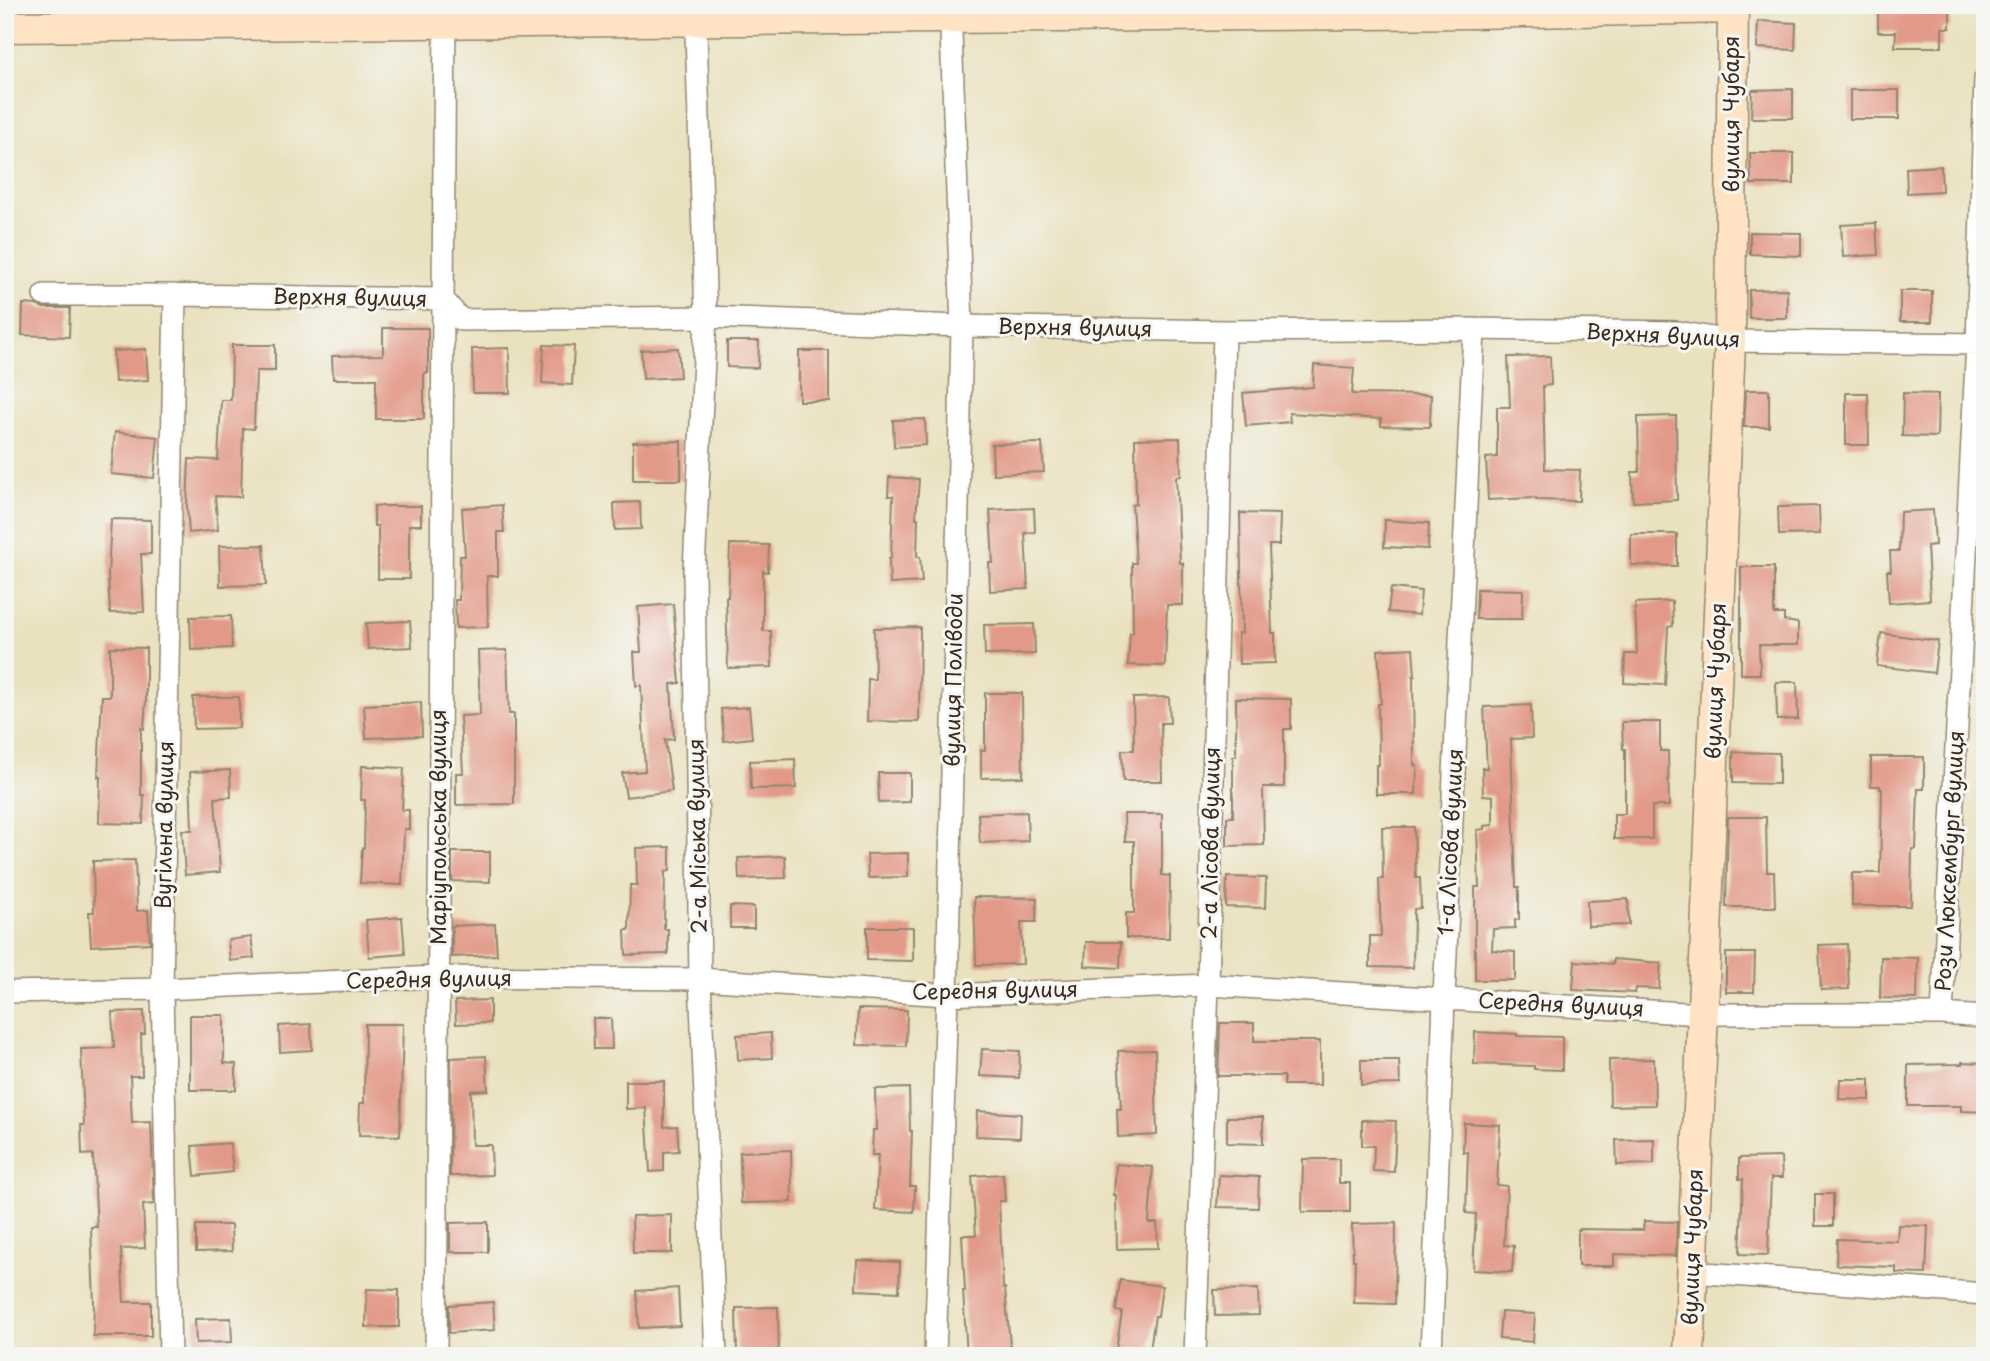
<svg xmlns="http://www.w3.org/2000/svg" width="1990" height="1361" viewBox="0 0 1990 1361" font-family="'Playpen Sans',sans-serif">
<rect width="100%" height="100%" fill="#f6f6f2"/>
<filter id="ink" filterUnits="userSpaceOnUse"><feTurbulence type="fractalNoise" baseFrequency=".0143" numOctaves="2"/><feDisplacementMap in="SourceGraphic" scale="14" xChannelSelector="R" yChannelSelector="G"/><feConvolveMatrix kernelMatrix="1 2 1 2 8 2 1 2 1" color-interpolation-filters="sRGB"/></filter>
<filter id="wash" filterUnits="userSpaceOnUse"><feTurbulence type="fractalNoise" baseFrequency=".00686" numOctaves="4" result="noise"/><feDisplacementMap in="SourceGraphic" scale="28" xChannelSelector="R" yChannelSelector="G"/><feGaussianBlur stdDeviation="1.57" result="paint"/><feColorMatrix in="noise" values="0 0 0 0 0 0 0 0 0 0 0 0 0 0 0 0 0 1.4 0 .05"/><feComposite in="paint" operator="in"/></filter>
<g filter="url(#wash)">
<rect width="100%" height="100%" fill="#eae1bf"/>
<g id="blocks">
<path fill="#e29987" d="M1878,6L1950,7V28H1942V47H1895L1896,32H1878Z
M1758,21L1796,23L1795,50L1757,48Z
M1793,89V118H1751L1752,90Z
M1850,90H1899V119H1850Z
M1750,153H1794V184H1751Z
M1941,166L1942,191L1907,193L1906,168Z
M1876,223L1878,255L1843,257L1841,225Z
M1750,232L1801,233V256L1750,254Z
M1787,289V318H1749V290Z
M1900,291H1932V322H1900Z
M23,304L36,305L44,308H70L69,337L22,335Z
M383,328H428V373H424V419H376V379H333L332,356L383,355Z
M727,341H759L758,368L727,367Z
M232,345H275V371H256L254,429L243,428L241,497L215,496L218,530L189,533L187,506L189,459L218,460L221,400H231Z
M544,345L574,346L572,385L542,383Z
M509,348L510,393H473L472,349Z
M678,348L680,377L643,379L641,350Z
M146,349L148,380L115,382L113,351Z
M799,351H829V401H799Z
M1550,356L1551,385L1543,386L1545,469L1580,470L1579,501L1536,500V498L1488,500L1486,458L1497,457V407H1510L1508,357Z
M1314,365L1354,368L1352,394L1431,395L1430,427L1381,426V419L1289,413L1290,422L1246,426L1243,393L1313,387Z
M1746,390H1769V427H1744Z
M1846,393H1868L1869,445H1846Z
M1903,393L1938,394L1937,437L1902,436Z
M1676,416L1677,500L1633,502L1632,472H1639L1638,417Z
M925,419L926,445L894,447L893,420Z
M115,432L158,437L154,478L111,474Z
M1180,438L1181,476L1176,477L1180,563H1183V605H1167L1165,666L1128,665L1130,633H1133L1132,563H1136L1132,505L1136,504L1135,439Z
M681,441V480H633V442Z
M1042,443L1044,472L993,474L992,444Z
M889,477L919,479L916,518H918L917,557H920L922,582L890,584L889,559L891,558L893,496H888Z
M640,502L641,529L615,530L614,503Z
M502,505L504,532H498V576H487L488,627L456,628L455,600H459L460,556H465L462,508Z
M374,506H421V525H409V579H378V526H374Z
M1819,506L1820,534L1779,535L1778,507Z
M1034,508L1035,532L1025,533L1028,589L990,591L989,563H993L990,510Z
M1933,510L1935,545L1927,546L1930,600L1889,603L1887,571H1891L1890,551H1899L1900,512Z
M1240,513L1280,514L1279,545H1269L1272,633H1275V663L1239,664L1238,633H1242Z
M111,519L151,520V554H141L144,612L110,613L108,575Z
M1385,520L1429,523L1428,549L1384,547Z
M1631,534H1677V566L1631,565Z
M730,544L769,545L768,572L763,571V631H771L772,667L728,668L726,597H728Z
M264,545L266,585L220,586L219,546Z
M1741,567H1774V614H1784V621L1798,623V645H1759L1760,674H1741Z
M1391,588L1421,591L1419,615L1388,612Z
M1477,589L1523,590L1522,619H1476Z
M1672,601L1673,626L1668,627L1665,685L1624,683L1625,654H1637L1635,603Z
M673,604L680,683L671,684L674,739L665,740L672,791L626,797L622,773L645,771L641,685L636,686L634,652H641L638,607Z
M231,616L232,648L191,650L190,617Z
M410,621L412,647L368,649L366,623Z
M1034,624L1035,654L985,655L984,625Z
M920,627L919,722L867,721L868,679L875,680L874,628Z
M1881,633L1938,641L1934,673L1877,666Z
M110,647L146,648V699L144,729L141,728V795H144L143,824L99,823L100,777H98L99,753L102,696H110Z
M1413,648L1415,676H1413L1414,765H1417L1416,794H1376V765H1379L1378,704H1381L1378,650Z
M507,650L509,714H514V804L456,805V773H463L460,716L480,715L478,651Z
M1776,682H1797L1798,719L1777,720Z
M985,693H1022L1023,777L981,778V750H985Z
M193,697H239V728L194,729Z
M1169,697L1170,723H1161L1162,781H1123L1122,750H1134L1133,698Z
M1236,698L1291,699V729H1284V787H1263L1264,845L1227,846V817H1233V756H1236Z
M421,702L422,736L366,738L364,705Z
M1531,705L1532,738L1511,739L1516,887H1519V920H1515V928L1493,929L1492,950L1515,952V980H1475V887H1479L1477,830L1484,829V826L1493,825V796L1483,795L1482,768H1487L1484,707Z
M749,707L752,738L724,741L721,709Z
M1622,722H1660V751H1668L1669,806H1652V839H1614V814H1625V749H1623Z
M1733,752L1779,753V784L1733,783Z
M1871,757H1924V789H1918L1916,849H1912L1911,906H1852V873H1880L1882,789H1880V786H1871Z
M795,759L796,788L751,789L750,761Z
M362,766L404,768L402,810H409V829H404L402,885L360,883L362,848H364L365,800H361Z
M230,770L231,797L215,798L220,872L185,875L182,830H192L190,772Z
M878,773H910V802L879,803Z
M1027,812L1028,841L980,843L978,814Z
M1124,814H1162V875L1170,876L1169,938H1126V913H1134V841H1125Z
M1728,817H1766L1767,872H1774L1775,907H1726Z
M1382,827H1414L1416,878H1420L1421,908L1414,909L1413,968L1370,967V936H1381L1379,879H1383Z
M670,847V871L665,872L664,929H668V954L626,955L625,930H629L630,885H637L636,848Z
M452,852H490V882L452,881Z
M908,853V877L868,878L867,854Z
M785,856L786,878L739,879L738,858Z
M135,860L137,911L148,910L150,943L91,946L89,912H94L93,861Z
M1227,877L1266,878L1265,908L1226,907Z
M974,897L1037,898L1036,922H1021L1023,964L976,965Z
M1628,899L1629,925L1588,926L1587,901Z
M730,906L754,907V928H730Z
M402,917L405,954L369,957L366,920Z
M495,924L497,955L452,957V926Z
M867,927H913V961L867,960Z
M251,937L254,958L230,961L228,940Z
M1086,942H1121L1120,968L1085,966Z
M1847,944L1849,989L1821,990L1819,945Z
M1726,953H1755L1754,992H1726Z
M1881,957L1918,958L1917,999L1880,998Z
M1613,959L1661,963L1659,989L1636,988L1635,993L1573,990L1575,961L1613,964Z
M490,1000V1023L456,1024L455,1001Z
M858,1009L907,1010L906,1046L857,1045Z
M144,1011L145,1034H141L142,1076H130L132,1123L151,1122L154,1204L143,1205L145,1248L121,1249L124,1302H151V1336H93L94,1303L91,1227H97L93,1154L82,1155L81,1125H84L81,1049L114,1048L112,1012Z
M190,1015H224V1063L236,1064V1090H190Z
M593,1018H611L612,1049H594Z
M1220,1023H1254V1041H1320V1085H1284V1076H1218Z
M311,1024L312,1050L280,1052L279,1026Z
M365,1024H403L400,1136L359,1135L360,1103H364Z
M1475,1032L1517,1034V1036L1562,1037V1070L1534,1069V1066L1474,1064Z
M771,1033L772,1058L738,1060L737,1035Z
M982,1049L1020,1051L1019,1078L980,1076Z
M1155,1050L1157,1135L1118,1137L1117,1109H1121L1118,1051Z
M486,1056L488,1090L471,1091L472,1145H491L492,1175L450,1176L451,1058Z
M1654,1059L1655,1105L1610,1106L1609,1060Z
M1361,1060H1399L1400,1084L1361,1085Z
M1962,1062L1985,1063V1112L1961,1111V1106H1908V1065L1962,1064Z
M1840,1079H1870V1100L1839,1099Z
M626,1081H664V1127L677,1126L679,1151L664,1152V1171L650,1172L646,1108L626,1109Z
M909,1088L910,1131H912L910,1186H915L914,1212L875,1210L878,1155H872L873,1130H876L875,1089Z
M977,1111L1021,1114L1020,1138L976,1136Z
M1227,1117H1263V1144L1227,1143Z
M1362,1120L1396,1121L1394,1172L1373,1171L1374,1146H1362Z
M1464,1123L1500,1125L1497,1185L1507,1186L1504,1245L1514,1246L1512,1272L1473,1270L1476,1214L1466,1213L1468,1152H1463Z
M1654,1139V1164L1617,1165L1616,1140Z
M230,1143L233,1172L195,1176L192,1146Z
M791,1150L792,1202L741,1203L740,1152Z
M1781,1157L1782,1178H1771L1768,1255L1740,1254L1743,1179H1739V1158Z
M1303,1159H1339V1183H1350V1212H1302Z
M1116,1164L1153,1167L1149,1223H1157L1158,1248L1117,1249L1116,1195H1114Z
M1003,1174L1005,1201H999L1003,1288H1005L1011,1356H967L963,1291H965L962,1235H976L972,1176Z
M1219,1175L1259,1177L1258,1208L1217,1207Z
M1815,1194H1833V1226H1815Z
M672,1215V1253H633L632,1216Z
M1644,1221L1677,1222L1676,1256L1614,1254V1266H1578V1229L1643,1230Z
M488,1222V1252H450V1223Z
M1396,1223L1395,1304L1354,1303L1355,1260H1353L1352,1224Z
M196,1225H231L232,1251L196,1252Z
M1898,1225L1928,1226L1926,1274L1896,1273V1267L1836,1265L1837,1239L1897,1241Z
M857,1260L900,1262L899,1292L856,1290Z
M1120,1280L1162,1286L1158,1316H1155L1149,1356H1115L1122,1312L1116,1311Z
M678,1288L680,1326L639,1328L637,1291Z
M367,1289L399,1290V1327H366Z
M1258,1289L1259,1315L1215,1316L1214,1290Z
M493,1302L495,1330L449,1333V1305Z
M778,1307L779,1356H737L736,1308Z
M1501,1312L1535,1314L1533,1342L1499,1339Z
M231,1318L232,1342L196,1343L195,1319Z"/>
</g>
</g>
<g filter="url(#ink)">
<use href="#blocks" fill-opacity="0" stroke="#92866e" stroke-width="2"/>
<g fill="none" stroke-linecap="round" stroke-linejoin="round">
<g stroke="#92866e" stroke-width="24">
<path id="street" d="M695,5L706,317L694,571L700,979L716,1356
M44,295H175L443,299L461,320L706,317L962,326L1224,331L1474,329L1678,332L1730,341L1985,344
M5,992L162,989L438,977L700,979L947,995L1208,985L1702,1014H1942L1985,1017
M1942,1014L1977,344L1985,79
M1692,1272L1985,1294
M170,1356L162,989L175,295
M436,1356L445,5
M935,1356L947,995L962,326L950,5
M1195,1356L1208,985L1224,331
M1431,1356L1444,998L1474,329"/>
</g>
<g stroke="#92866e" stroke-width="33">
<path id="secondary" d="M5,27L1473,13L1733,8
M1689,1356L1730,341L1733,5"/>
</g>
<use href="#street" stroke="#fff" stroke-width="21"/>
<use href="#secondary" stroke="#fee4c5" stroke-width="30"/>
</g>
</g>
<g text-anchor="middle" stroke-width="6" stroke-linejoin="round" paint-order="stroke">
<g font-size="21" fill="#3b2a1e" stroke="#f6f6f2">
<text transform="translate(1732 114) rotate(-90)" y="7">вулиця Чубаря</text>
<text transform="translate(350 298) rotate(1)" y="7">Верхня вулиця</text>
<text transform="translate(1075 328) rotate(1)" y="7">Верхня вулиця</text>
<text transform="translate(1663 336) rotate(3)" y="7">Верхня вулиця</text>
<text transform="translate(954 680) rotate(-89)" y="7">вулиця Поліводи</text>
<text transform="translate(1716 681) rotate(-88)" y="7">вулиця Чубаря</text>
<text transform="translate(165 825) rotate(-89)" y="7">Вугільна вулиця</text>
<text transform="translate(439 827) rotate(-90)" y="7">Маріупольська вулиця</text>
<text transform="translate(698 836) rotate(-91)" y="7">2-а Міська вулиця</text>
<text transform="translate(1451 842) rotate(-87)" y="7">1-а Лісова вулиця</text>
<text transform="translate(1211 843) rotate(-89)" y="7">2-а Лісова вулиця</text>
<text transform="translate(1950 861) rotate(-87)" y="7">Рози Люксембург вулиця</text>
<text transform="translate(429 980) rotate(-1)" y="7">Середня вулиця</text>
<text transform="translate(995 991) rotate(-1)" y="7">Середня вулиця</text>
<text transform="translate(1561 1005) rotate(3)" y="7">Середня вулиця</text>
<text transform="translate(1693 1247) rotate(-88)" y="7">вулиця Чубаря</text>
</g>
</g>
<rect width="1990" height="1361" fill="none" stroke="#f6f6f2" stroke-width="28"/>
</svg>
